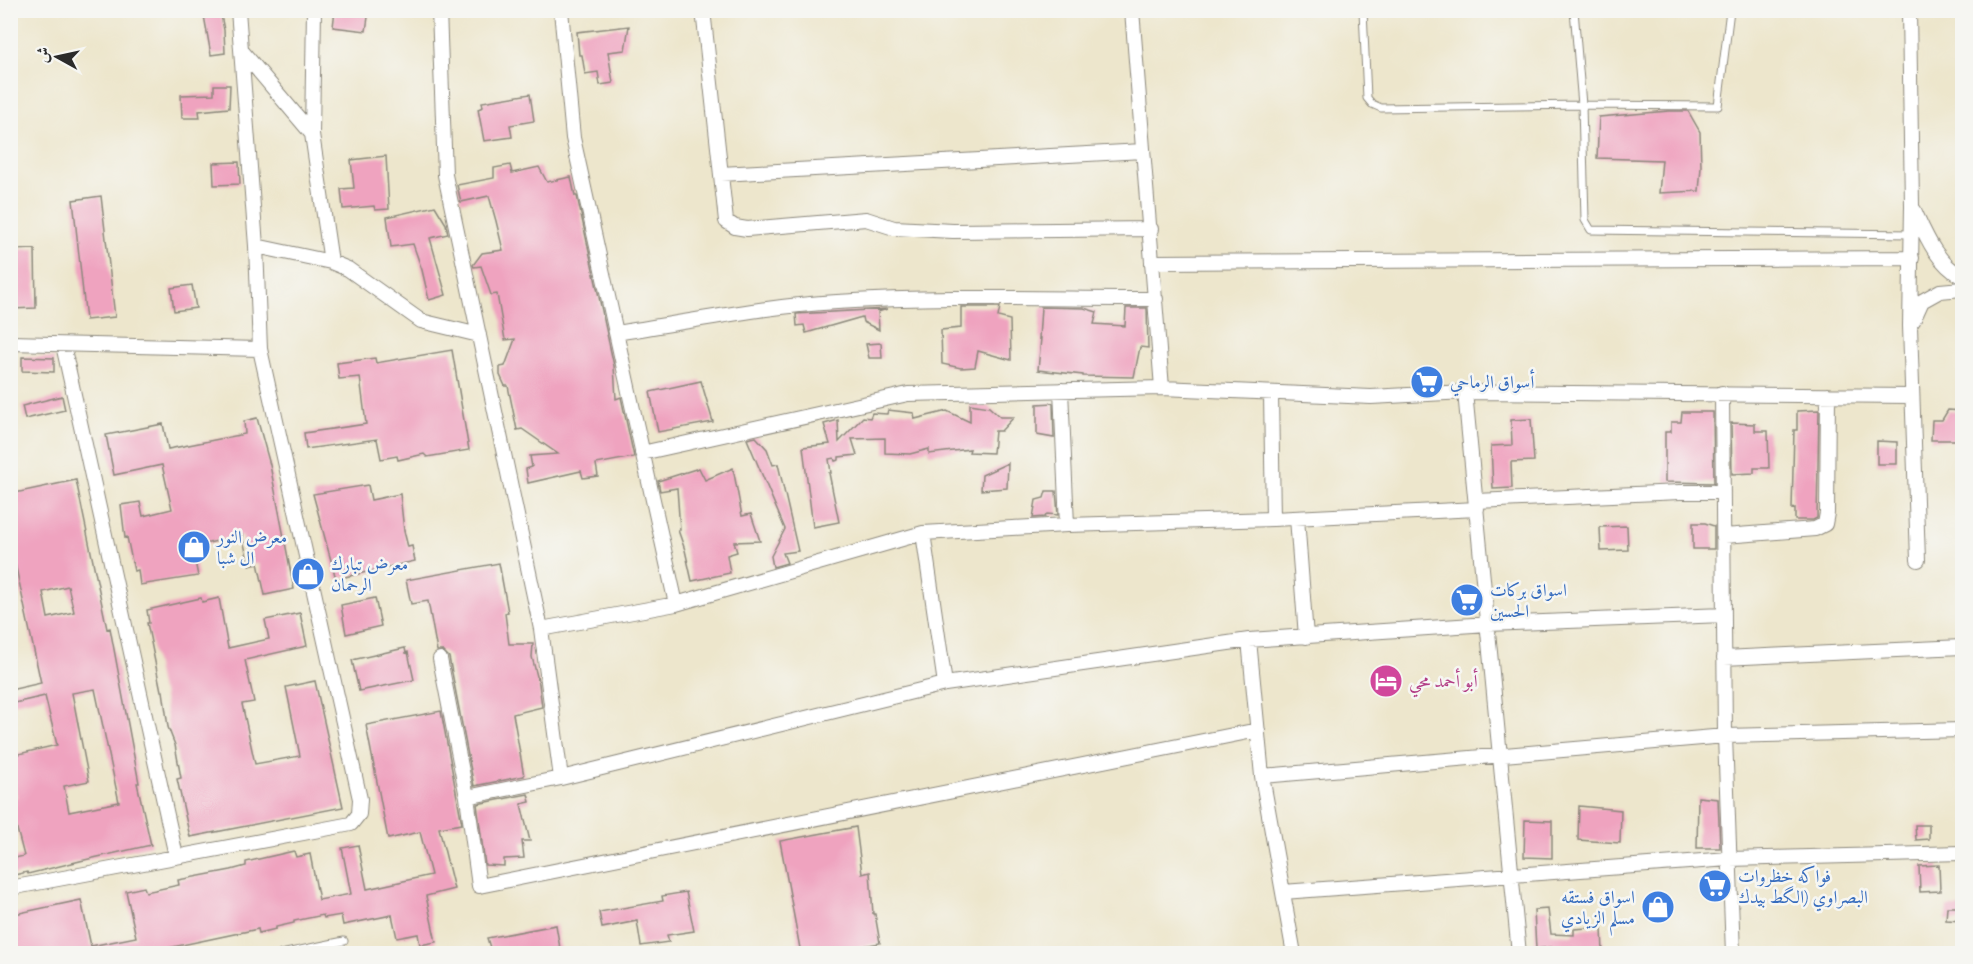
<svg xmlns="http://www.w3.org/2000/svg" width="1973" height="964" viewBox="0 0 1973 964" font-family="'IM FELL Double Pica',Amiri,serif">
<rect width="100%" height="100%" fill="#f6f6f2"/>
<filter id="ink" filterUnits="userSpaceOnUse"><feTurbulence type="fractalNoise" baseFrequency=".0167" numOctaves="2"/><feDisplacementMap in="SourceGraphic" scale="12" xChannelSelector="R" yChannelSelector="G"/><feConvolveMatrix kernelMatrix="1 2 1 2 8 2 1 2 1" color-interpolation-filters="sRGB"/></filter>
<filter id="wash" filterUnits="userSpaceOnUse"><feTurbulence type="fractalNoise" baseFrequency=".008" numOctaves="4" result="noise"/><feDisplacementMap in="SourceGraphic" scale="24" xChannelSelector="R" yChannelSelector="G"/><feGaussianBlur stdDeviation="1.35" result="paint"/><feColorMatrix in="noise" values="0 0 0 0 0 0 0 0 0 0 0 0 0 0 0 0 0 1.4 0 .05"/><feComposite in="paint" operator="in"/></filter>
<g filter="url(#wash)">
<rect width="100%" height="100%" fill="#ede6cc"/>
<g id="blocks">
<path fill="#efa3bf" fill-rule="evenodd" d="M203,10H220L224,30L225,53L211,55Z
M335,10H369L366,31L333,27Z
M629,26L625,50L608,52L613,83L600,85L598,72L585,74L582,55H579L577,32Z
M214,85H230L229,108L199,111L200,118H182L181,95L214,94Z
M530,94L534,121L510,125L512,137L484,141L478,109L483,107L482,102Z
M1669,111H1688L1700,132L1701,167L1699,191L1659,193L1662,160L1597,158L1599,117Z
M386,156L389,209L375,210L374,206L343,209L341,189L354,188L351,160Z
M239,162L240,184L214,185L213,163Z
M510,165L512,173L539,167L547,182L571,177L575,196H577L614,366L616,399L621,397L634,457L596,464L598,476L583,478L581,471L528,483L526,469L532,467L530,456L558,454L522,429L517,430L508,386H505L500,375V367L505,366L515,339L505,340L497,294L491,295L481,266L474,267L473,265L482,253L503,250L496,221L489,196L461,202L457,185L494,178V168Z
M101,196L115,317L86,320L73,200Z
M435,206L446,224L448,234L430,238L446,295L429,300L422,270L413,244L391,247L387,217Z
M35,249L36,308L10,309V250Z
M192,285L196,308L174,311L171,288Z
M961,307H1000L998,317L1010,320L1011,360L978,351L975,367L961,368L942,364L941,330L961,328Z
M1041,307L1084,308L1097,312L1094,324L1125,326L1126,308H1147L1148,348L1140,347L1134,377L1083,376V375L1038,370L1041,338L1039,339Z
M887,309L878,312L879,330L863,322L862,317L806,333L804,325L797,326L796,314Z
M881,343L882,358H869L866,344Z
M452,350L469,450L427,457L424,454L398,460L397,456L381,459L377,439L306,449L304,433L366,424L360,377L339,379L337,363L375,358L376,363Z
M22,357L54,358V372L22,371Z
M701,381L713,422L658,432L650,392Z
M62,396L65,410L25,419L22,406Z
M1053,403L1054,438L1037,435V404Z
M970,404L989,407L1000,417H1014L1001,431H995L993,453L969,452L970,449L929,454V449L910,454L885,453V438L852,439L857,455L839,457V460L835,461L834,458L829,459L831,473H829L839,522L813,527L803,447L830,444L824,424L838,420L839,442L863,417L870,418L872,413L887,414L888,410L914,413L915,419L947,411L970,422Z
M1819,410L1817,518L1813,520H1795V508L1792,509L1794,430H1797V411Z
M1948,410L1962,411L1961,440H1931L1932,420H1942Z
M1682,412H1713L1714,483L1665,482V432H1671V422H1681Z
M257,418L270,465L294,589L265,595L258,563L249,565L242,535L192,547L198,576L140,585L138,570L134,571L127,537L125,538L121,505L140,502L143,516L172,509L162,465L114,475L106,435L163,424L168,449L245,434L244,421Z
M1531,419L1534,461L1511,462L1512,488L1493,489L1491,446L1512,445L1511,420Z
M1731,423L1755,424V431H1768L1769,468H1754V473L1732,474Z
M756,437L767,449L773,465L778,464L798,551L783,553L787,563L773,567L771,556L785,529L747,439Z
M1877,441L1897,442V464H1877Z
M1008,463L1007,488L981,490L982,475Z
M699,468L705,480L733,468L742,516L751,514L760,541L734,542L737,552L727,555L730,573L692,581L685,550L678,530H680L677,488L660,491L658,481Z
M76,480L107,629L110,628L139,783H137L151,845L80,861L28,874L27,872L10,876V859L24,856L16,825L10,826V798L17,797L10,769V756L57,745L45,696L10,704V690L41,683L10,540V494ZM68,586L74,612L48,618L43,592ZM95,689L119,802L69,812L64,786L89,781L72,693Z
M368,485L371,500L400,494L404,531L408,547L412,546L415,561L336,579L313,494Z
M1046,491H1056L1058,515L1047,514L1045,517L1033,518L1036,500L1044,498Z
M1693,523H1705L1714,526V549H1693Z
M1627,526L1628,550L1601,551L1600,527Z
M499,563L508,612L505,613L509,644H533L532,657L539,684L542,707L513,714L524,776L474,786L449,657L443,651H437L428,601L411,604L406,580Z
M201,598L202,602L219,598L228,648L269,639L265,620L300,613L307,646L245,660L254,702L242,704L255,764L300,756L286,687L315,681L343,807L190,837L177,779L181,778L175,745L168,727L163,691H161L147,623H149L147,610Z
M375,598L381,626L346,634L341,605Z
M405,648L406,653L408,652L414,680L359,691L352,660Z
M441,711L462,824L439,828L454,889L426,896L436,942L420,945L418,934L397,938L392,915L343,925L341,915L324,918L323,915L294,921V923L276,927V929L259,933L258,929L206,940L158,950V954H10V915L81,900L91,946L136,937L126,891L144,887L146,892L179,885L178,880L231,870L246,866V862L294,851L296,857L310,854L319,900L351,894L342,848L358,845L367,889L431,875L420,832L388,839L366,725Z
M528,794L530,802L521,804L530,841H522L524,858L504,859V866L485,865L477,804Z
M1698,797L1718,799L1720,848H1697Z
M1579,806L1621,810L1620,843L1578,840Z
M1525,820L1552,821V858L1524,857Z
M1915,825H1929V839L1916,840Z
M856,827L862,874L870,872L873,914H875L880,943L820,954H801L780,841Z
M1939,865L1940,891L1920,892L1919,866Z
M686,892L694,931L667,935L669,942L641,946L637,921L602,928L599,912L663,901L662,896Z
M1947,907H1962V921L1946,920Z
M1548,909L1551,934L1574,935V929L1602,927L1603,954H1551V947L1536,949L1534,910Z
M556,925L561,954H492L487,938Z"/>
</g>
</g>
<g filter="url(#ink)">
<use href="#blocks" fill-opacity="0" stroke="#8c887c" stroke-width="1.5"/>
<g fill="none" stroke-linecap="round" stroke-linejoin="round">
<g stroke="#8c887c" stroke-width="9">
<path id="service" d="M1363,10L1367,98L1372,104L1381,108L1582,105L1718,106L1730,10
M1574,10L1582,105L1585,220L1591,230L1912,234
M281,954L344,941"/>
</g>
<g stroke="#8c887c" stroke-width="16">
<path id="minor" d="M439,10L445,175L541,629L561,778
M561,10L573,138L676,604
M703,10L726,221L735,227L747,229L866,219L894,228L953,231L1151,229
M1132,10L1162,388
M1909,10L1912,206L1910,326L1918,560
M241,50L312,134L331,262
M312,134L314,10
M721,174L1143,151
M1914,210C1926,236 1936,262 1962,277
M256,246L331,262L348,269L421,321L479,335
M1153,262L1912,258
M1913,321L1922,301L1940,291L1962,289
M616,333C689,322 763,306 837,302C943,295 1050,299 1156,299
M10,343L260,349
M63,345L176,856
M1061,390L1067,525
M1465,392L1519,954
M1722,393L1725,736L1733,954
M1271,394L1273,519
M642,453L908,394L1162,388L1371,397L1465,392L1912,396
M1476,501L1680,492H1723
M1297,518L1306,637
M923,533L945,684
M1724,536L1815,529L1825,524L1827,513L1828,395
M541,629L676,604L923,533L1067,525L1273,519L1477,509
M1249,640L1262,776L1294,954
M1724,658L1962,647
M440,659L467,797L479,886L1258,730
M1262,776L1725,736L1962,730
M467,797L561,778L945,684L1249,640L1488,624L1724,615
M10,888L351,824L359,814L360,799L260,349L256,246L238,10
M1283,892L1729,859L1962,853"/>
</g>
<use href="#service" stroke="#fff" stroke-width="7"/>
<use href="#minor" stroke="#fff" stroke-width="14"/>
</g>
</g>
<defs>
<g id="supermarket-disc" transform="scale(1.725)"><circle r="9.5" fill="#3f7fe0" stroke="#f6f6f2"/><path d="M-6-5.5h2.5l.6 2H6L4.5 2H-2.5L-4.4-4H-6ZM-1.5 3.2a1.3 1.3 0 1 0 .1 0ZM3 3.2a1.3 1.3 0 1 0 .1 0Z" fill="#fff"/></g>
<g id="shop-disc" transform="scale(1.725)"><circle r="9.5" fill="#3f7fe0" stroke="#f6f6f2"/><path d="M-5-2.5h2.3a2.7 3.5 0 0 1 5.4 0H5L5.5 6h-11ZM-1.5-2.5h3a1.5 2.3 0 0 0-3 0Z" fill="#fff"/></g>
<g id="hotel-disc" transform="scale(1.725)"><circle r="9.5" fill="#d1479c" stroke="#f6f6f2"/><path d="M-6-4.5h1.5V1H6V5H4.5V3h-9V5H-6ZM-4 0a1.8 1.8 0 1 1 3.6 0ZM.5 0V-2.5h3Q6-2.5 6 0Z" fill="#fff"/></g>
</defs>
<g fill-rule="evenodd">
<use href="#supermarket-disc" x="1427" y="382"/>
<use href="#shop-disc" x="194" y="547"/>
<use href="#shop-disc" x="308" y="574"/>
<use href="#supermarket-disc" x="1467" y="600"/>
<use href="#hotel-disc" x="1386" y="681"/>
<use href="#supermarket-disc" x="1715" y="886"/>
<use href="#shop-disc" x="1658" y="907"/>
</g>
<g text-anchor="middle" stroke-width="5" stroke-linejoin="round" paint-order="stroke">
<g font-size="18" fill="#366cbe" stroke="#f6f6f2" text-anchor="start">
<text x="1450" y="388">أسواق الرماحي</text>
<text x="217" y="543">معرض النور<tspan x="217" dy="21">ال شبا</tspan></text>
<text x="331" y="570">معرض تبارك<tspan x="331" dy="21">الرحمان</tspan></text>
<text x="1490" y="596">اسواق بركات<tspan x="1490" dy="21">الحسين</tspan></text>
<text x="1738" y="882">فواكه خظروات<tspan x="1738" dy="21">البصراوي (الگط بيدك</tspan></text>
<text x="1635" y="903" text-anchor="end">اسواق فستقه<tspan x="1635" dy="21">مسلم الزيادي</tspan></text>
</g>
<g font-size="18" fill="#b23c85" stroke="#f6f6f2" text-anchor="start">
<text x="1409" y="687">أبو أحمد محي</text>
</g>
</g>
<rect width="1973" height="964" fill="none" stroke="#f6f6f2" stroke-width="36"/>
<g transform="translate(57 57) rotate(278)" stroke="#f6f6f2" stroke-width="4.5" paint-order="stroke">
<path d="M0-4.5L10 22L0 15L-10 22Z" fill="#2b2b2b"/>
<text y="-9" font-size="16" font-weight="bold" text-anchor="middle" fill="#2b2b2b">ش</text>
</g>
</svg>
